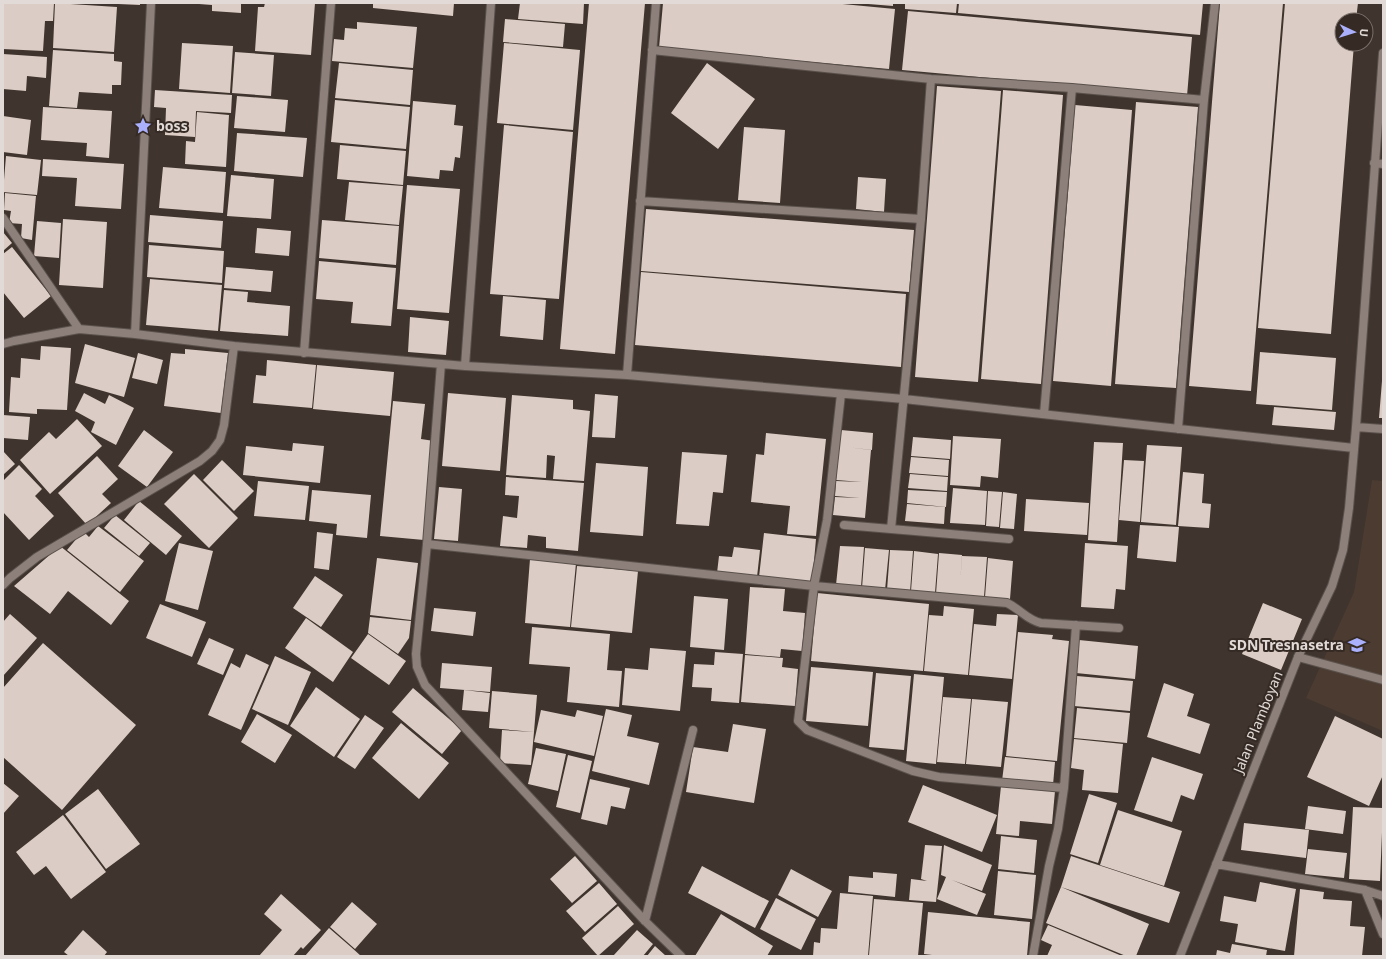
<svg xmlns="http://www.w3.org/2000/svg" width="1386" height="959" viewBox="0 0 1386 959" font-family="'Noto Sans',sans-serif">
<rect width="100%" height="100%" fill="#3f342e"/>
<path fill="#4c3b31" d="M1372,480L1383,481V731L1306,698L1354,592Z"/>
<path fill="#dbccc5" d="M3,3H54L53,21H45L43,51L3,49Z
M55,3L117,7L114,52L53,48Z
M118,3H140V5L118,4Z
M199,3H241V13L212,11V5L199,4Z
M265,3H315L311,55L255,51L258,7H264Z
M373,3H454L453,16L373,8Z
M520,3H584L583,24L518,19Z
M589,3H645L615,354L560,349Z
M663,3H832L895,9L889,69L659,48Z
M869,3H893V6L868,4Z
M905,3H957L956,13L905,9Z
M959,3H1203L1200,35L958,13Z
M1220,3H1283L1251,391L1189,386Z
M1285,3H1358L1356,20H1342V44H1354L1331,334L1258,328Z
M908,11L1192,37L1187,96L902,70Z
M505,19L565,24L563,47L503,42Z
M357,22L417,27L413,68L332,61L334,39L344,40L345,28L357,29Z
M182,43L233,46L230,93L179,89Z
M504,43L580,50L573,130L497,123Z
M53,50L114,54V61L122,62L121,85H112V94L79,92L77,108L49,106Z
M235,52L274,55L271,96L232,93Z
M3,54L47,57L46,78L27,76L26,91L3,89Z
M339,63L413,70L410,105L335,98Z
M707,63L755,99L718,149L671,113Z
M937,86L1001,91L978,382L915,377Z
M155,90L232,95L231,113L196,111L195,137L165,135L166,108L154,107Z
M1003,90L1063,95L1041,384L981,379Z
M237,96L288,100L285,132L234,128Z
M335,100L410,107L406,149L331,142Z
M413,101L456,105L454,125L463,126L460,158L455,157L453,171L440,170L439,179L407,176Z
M1136,102L1198,107L1176,388L1115,384Z
M1075,105L1132,110L1111,386L1053,381Z
M43,107L112,111L109,158L86,156L87,143L41,140Z
M197,112L229,115L226,167L185,164L186,141L195,142Z
M3,116L31,120L27,155L3,152Z
M504,125L573,132L559,299L490,294Z
M744,127L785,130L780,203L738,200Z
M237,133L307,138L303,177L234,171Z
M340,145L406,151L403,185L337,179Z
M6,156L41,160L37,195L3,192Z
M43,159L124,164L121,209L75,206L77,178L42,176Z
M163,167L226,172L223,213L159,208Z
M231,175L274,179L271,219L227,216Z
M858,177L886,179L884,212L856,209Z
M349,182L403,186L399,225L345,220Z
M407,185L460,189L449,313L397,309Z
M5,193L36,196L32,240L21,238L22,224L9,223L11,211L4,210Z
M646,209L914,230L909,292L641,271Z
M150,215L223,221L221,248L148,242Z
M63,219L107,222L103,288L59,285Z
M322,220L399,226L396,265L319,258Z
M37,221L61,223L59,258L34,256Z
M257,228L291,231L289,256L255,253Z
M3,232L12,243L3,251Z
M149,245L224,251L222,283L147,277Z
M12,247L51,296L24,318L3,292V254Z
M319,261L396,268L391,326L351,323L353,302L316,299Z
M226,267L273,271L271,292L224,288Z
M641,272L906,294L901,367L635,345Z
M150,279L222,285L218,331L146,325Z
M224,290L248,292L247,302L290,306L288,336L220,331Z
M503,296L546,300L543,340L500,336Z
M410,317L449,321L446,355L408,352Z
M85,344L135,358L124,397L75,383Z
M41,346L71,348L67,410L37,409V414L9,412L11,377L20,378L21,358L40,360Z
M185,349L228,353L221,413L164,406L171,353L185,354Z
M1260,352L1336,358L1332,410L1256,404Z
M138,353L163,360L157,384L132,378Z
M267,360L316,365L312,408L253,403L256,375L266,376Z
M317,365L394,372L390,416L313,409Z
M1382,381H1383V418H1379Z
M84,393L105,404L109,395L134,408L116,445L91,432L95,422L75,411Z
M448,393L506,398L500,471L442,466Z
M595,394L618,396L615,438L592,437Z
M512,395L573,400V409L590,411L584,481L553,479L555,456L547,455L546,478L506,475Z
M393,401L425,404L421,439L434,441L424,540L380,536Z
M1274,407L1336,412L1334,430L1272,425Z
M3,415L30,417L28,440L3,438Z
M77,419L102,446L50,494L20,460L49,432L56,439Z
M144,430L173,452L147,487L118,466Z
M841,430L873,433L872,450L846,447L871,450L865,518L833,515L835,497L860,498L835,496L836,481L862,482L836,480Z
M766,433L826,439L816,536L787,534L790,506L751,502L756,454L764,455Z
M953,436L1001,439L998,478L981,476L980,487L950,485Z
M913,437L951,440L950,459L911,456Z
M1094,442L1123,443L1117,542L1088,540Z
M293,443L324,446L320,483L243,475L246,446L292,451Z
M1147,445L1182,447L1176,525L1141,522Z
M3,451L15,464L3,475Z
M682,452L727,455L723,493L713,492L709,526L676,524Z
M97,456L118,479L102,494L111,503L87,525L58,493Z
M911,457L949,460L948,476L909,473Z
M222,460L254,491L234,511L203,480Z
M1124,460L1144,461L1140,522L1119,520Z
M596,463L648,467L643,536L590,532Z
M19,465L42,489L35,496L54,516L29,540L3,512V481Z
M1183,472L1204,474L1202,503L1211,504L1209,528L1178,526Z
M194,474L238,518L209,548L164,504Z
M910,474L948,477L947,491L908,488Z
M506,477L584,483L578,551L546,548V537L528,535L527,548L500,546L503,516L517,518L519,496L505,495Z
M258,481L309,486L305,520L254,516Z
M439,487L462,489L458,541L434,539Z
M953,488L987,491L985,525L950,523Z
M312,490L371,495L367,538L336,535L337,524L309,521Z
M908,490L947,492L946,507L907,503Z
M988,491L1002,492L999,527L986,526Z
M1003,492L1017,494L1014,529L1000,528Z
M1026,499L1089,503L1087,535L1024,531Z
M139,501L182,536L166,555L124,520Z
M907,504L945,507L944,524L905,521Z
M115,515L150,543L139,556L104,528Z
M1140,525L1179,527L1176,562L1137,558Z
M98,526L144,561L120,592L67,550L83,531L89,537Z
M317,532L333,534L329,570L314,568Z
M764,533L816,539L812,583L759,577Z
M179,543L213,551L198,610L165,601Z
M1085,543L1128,546L1125,590L1116,589L1114,609L1081,607Z
M60,546L129,601L111,625L68,591L50,614L14,586Z
M840,546L864,547L861,587L836,585Z
M734,547L760,550L757,577L717,573L719,556L732,557Z
M865,548L889,550L885,590L862,588Z
M890,550L913,551L910,592L887,590Z
M914,551L938,554L935,593L911,591Z
M939,553L962,555L960,585L962,556L987,557L984,597L936,594Z
M377,558L418,563L411,620L370,615Z
M988,558L1013,561L1010,599L985,597Z
M530,559L576,563L570,627L525,623Z
M577,566L638,571L632,633L571,627Z
M315,576L343,595L321,627L293,608Z
M750,587L785,589L783,611L805,613L802,651L781,649L780,657L745,654Z
M817,593L929,604L923,671L811,661Z
M694,596L728,599L724,650L690,647Z
M1263,603L1302,619L1281,670L1242,654Z
M160,604L206,622L192,657L146,638Z
M944,606L974,609L968,675L924,671L929,615L943,616Z
M434,608L476,612L473,636L431,631Z
M10,614L37,638L3,676V622Z
M997,614L1018,615L1012,679L969,675L974,624L996,626Z
M370,617L411,621L409,638L398,654L368,633Z
M306,618L353,652L333,682L285,648Z
M532,627L610,634L607,670L622,671L619,707L567,702L570,667L529,664Z
M1018,632L1053,635L1052,639L1069,641L1057,761L1006,756Z
M368,634L406,661L389,685L351,658Z
M209,638L234,649L223,675L197,664Z
M1079,640L1138,646L1135,679L1076,673Z
M43,643L136,725L62,810L3,757V688Z
M650,648L686,651L680,711L622,705L625,668L648,670Z
M715,652L743,654L739,703L711,701L712,688L692,687L694,664L714,665Z
M246,654L269,665L241,730L208,715L231,663L240,668Z
M745,655L783,658L782,667L798,669L795,706L741,702Z
M275,656L311,672L288,725L252,709Z
M442,663L492,667L490,692L440,688Z
M811,667L873,672L868,726L806,721Z
M876,673L911,676L904,750L869,747Z
M914,674L944,677L936,764L906,761Z
M1077,676L1133,681L1130,711L1074,706Z
M1164,683L1194,694L1187,716L1210,724L1200,754L1147,737Z
M316,687L360,719L334,757L290,726Z
M413,688L462,730L442,754L392,712Z
M464,690L490,693L488,712L462,710Z
M492,691L537,695L534,732L489,728Z
M943,697L971,699L965,764L937,762Z
M972,699L1008,702L1001,767L966,764Z
M1077,708L1130,713L1127,743L1074,738Z
M606,709L632,715L627,736L659,743L649,785L592,771Z
M541,710L575,717L577,710L603,716L594,756L534,742Z
M257,714L292,735L275,763L241,742Z
M365,715L384,728L355,769L337,757Z
M1335,716L1383,739V775L1369,806L1307,777Z
M401,723L449,763L419,799L372,758Z
M733,724L766,729L754,803L686,792L693,747L728,752Z
M502,730L534,732L531,765L500,763Z
M1074,739L1123,744L1118,793L1082,790L1084,770L1071,768Z
M536,748L566,754L558,791L528,784Z
M568,755L592,761L580,813L556,807Z
M1005,757L1055,762L1053,785L1002,781Z
M1152,757L1203,774L1194,800L1181,795L1172,822L1134,810Z
M590,779L630,788L625,809L611,806L607,825L581,819Z
M3,783L19,796L3,814Z
M923,785L997,815L982,852L908,822Z
M1001,786L1055,791L1052,824L1020,821L1019,836L996,834Z
M98,789L140,844L106,869L65,814Z
M1089,794L1117,803L1098,863L1070,854Z
M1308,806L1346,811L1343,834L1305,829Z
M1353,807L1383,808L1380,881L1349,879Z
M1118,810L1182,831L1164,886L1100,865Z
M63,815L106,872L71,899L46,866L34,875L16,852Z
M1244,823L1309,830L1306,858L1241,850Z
M1001,836L1037,840L1034,873L998,869Z
M925,845L942,846L936,902L909,900L911,879L927,881L921,879Z
M944,845L992,865L982,891L952,880L986,894L977,915L937,899L946,877L941,875Z
M1308,849L1347,853L1344,878L1305,874Z
M575,856L597,881L572,903L550,879Z
M1071,856L1180,892L1169,923L1061,887Z
M702,866L769,901L755,928L688,893Z
M791,869L832,891L818,917L778,895Z
M998,871L1036,875L1032,919L994,915Z
M873,872L897,874L895,897L848,892L849,876L873,878Z
M1260,882L1296,889L1285,951L1235,942L1238,924L1220,921L1224,896L1256,902Z
M599,883L617,904L585,932L566,911Z
M1061,887L1149,924L1136,956H1126L1046,923Z
M1300,889L1324,892L1323,899L1352,901L1350,926L1365,927L1362,956H1294Z
M840,893L873,896L868,956H813L814,942L820,943L821,928L837,929Z
M281,894L321,930L303,949L301,947L293,956H259L282,930L264,914Z
M776,898L816,919L801,950L760,929Z
M874,899L923,903L918,956L869,955Z
M352,902L377,924L355,949L330,927Z
M618,906L634,924L598,956L582,938Z
M928,912L1030,922L1027,956H940L924,954Z
M721,914L773,946L767,956H695Z
M1048,925L1122,956H1047L1052,945L1041,940Z
M329,928L351,947L361,956H305Z
M83,930L107,952L104,956H69L64,952Z
M637,930L653,944L643,956H613Z
M1232,944L1267,950L1266,956H1216L1217,950L1230,953Z
M655,946L666,956H647Z"/>
<g fill="none" stroke-linecap="round" stroke-linejoin="round">
<g stroke="#5a514c" stroke-width="10">
<path id="lane" d="M1298,657L1383,680"/>
</g>
<g stroke="#5a514c" stroke-width="10">
<path id="street" d="M151,3L135,334L234,346L465,366
M491,3L465,366L627,375L904,399L1354,448
M652,50L931,79L1072,88L1204,100
M1374,163L1383,164
M640,201L921,219
M3,218L79,329
M3,344L14,341L79,329L135,334
M304,353L331,3
M441,364L427,544L416,654L417,667L425,685L645,921L681,956
M627,375L656,3
M841,394L827,520L814,586L798,721L807,730L913,771L939,777L1064,788
M1044,414L1072,88
M1356,427L1383,429
M1178,429L1204,100L1215,3
M844,525L1009,539
M891,529L921,219L931,79
M427,544L814,586L1007,603C1020,609 1027,620 1041,623L1119,628
M3,585L10,578L37,557L200,461L212,451L220,440L224,425L234,346
M1216,864L1365,890L1383,896
M1365,890L1383,934
M645,921L693,730
M1033,956L1049,866L1058,829L1064,788L1076,625
M1180,956L1298,657L1332,586L1343,550L1349,508L1356,427L1383,53"/>
</g>
<use href="#lane" stroke="#8d7f79" stroke-width="8"/>
<use href="#street" stroke="#8d7f79" stroke-width="8"/>
</g>
<defs>
<g id="sight-bare" transform="scale(1.38)"><path d="M0-6L1.8-2.2L6-1.7L2.9 1.2L3.7 5.4L0 3.3L-3.7 5.4L-2.9 1.2L-6-1.7L-1.8-2.2Z" fill="#aab0fb" stroke="#352a24" stroke-width="2.5" paint-order="stroke"/></g>
<g id="school-bare" transform="scale(1.38)"><path d="M0-5L7-2L0 1L-7-2ZM-4 1L0 2.5L4 1V4Q0 6-4 4Z" fill="#aab0fb" stroke="#352a24" stroke-width="2.5" paint-order="stroke"/></g>
</defs>
<g fill-rule="evenodd">
<use href="#sight-bare" x="143" y="126"/>
<use href="#school-bare" x="1357" y="645"/>
</g>
<g text-anchor="middle" stroke-width="4" stroke-linejoin="round" paint-order="stroke">
<g font-size="14" font-weight="bold" fill="#e1dad6" stroke="#352a24" text-anchor="start">
<text x="156" y="131">boss</text>
<text x="1344" y="650" text-anchor="end">SDN Tresnasetra</text>
</g>
<g font-size="14" fill="#e1dad6" stroke="#352a24">
<text transform="translate(1258 722) rotate(-68)" y="5">Jalan Plamboyan</text>
</g>
</g>
<rect width="1386" height="959" fill="none" stroke="#e1dad6" stroke-width="8"/>
<g transform="translate(1354 32) rotate(94)"><circle r="19" fill="#352a24" stroke="#7a706b"/>
<path d="M0-3L7 15L0 10L-7 15Z" fill="#aab0fb"/>
<text y="-6" font-size="11" font-weight="bold" text-anchor="middle" fill="#e1dad6">U</text>
</g>
</svg>
